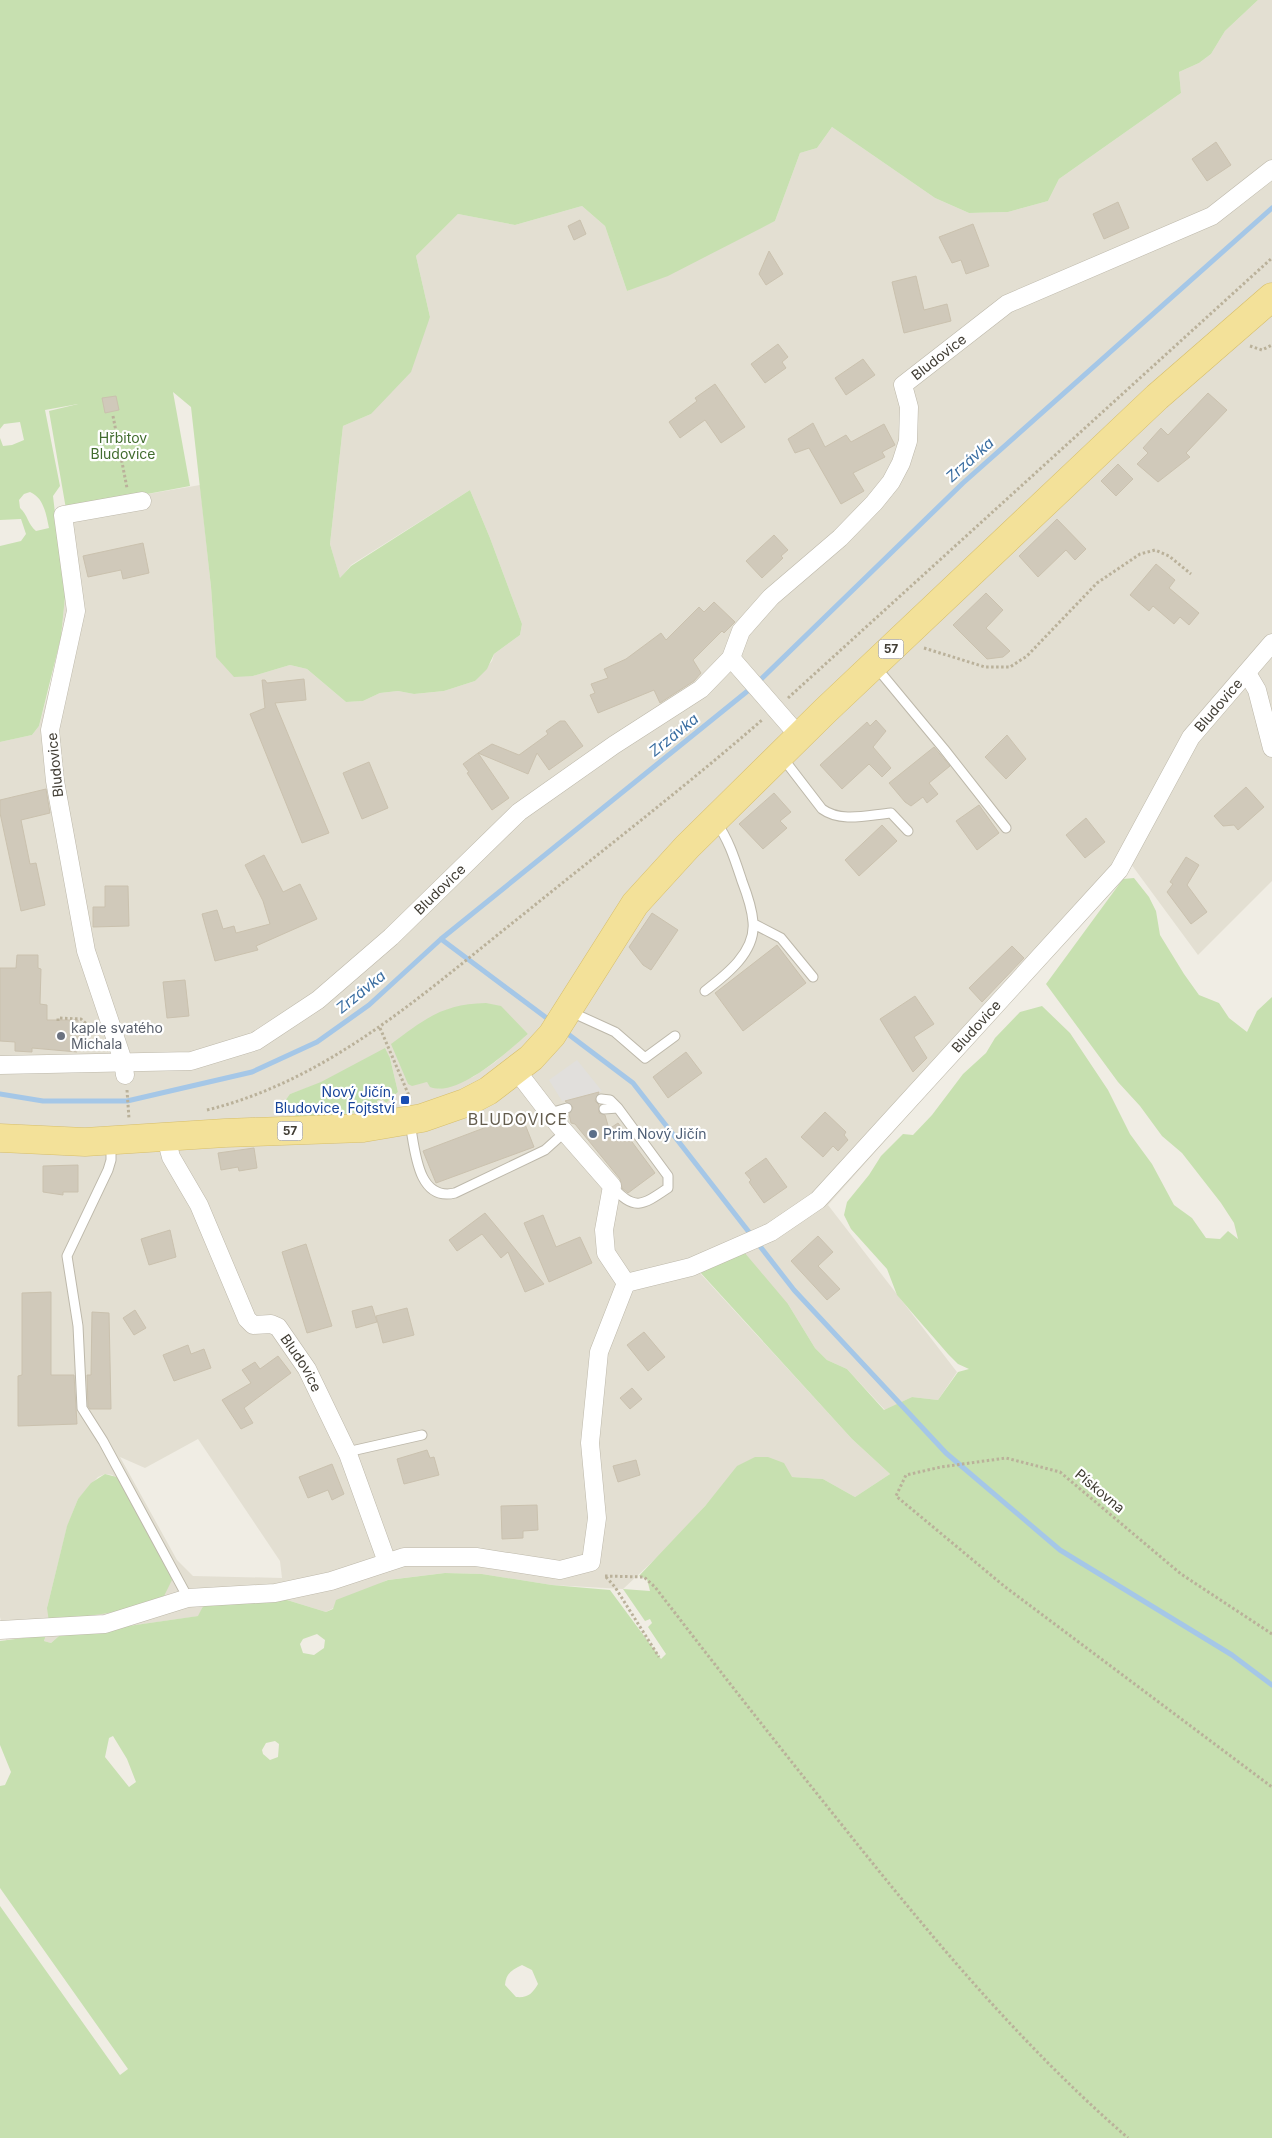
<svg xmlns="http://www.w3.org/2000/svg" width="1272" height="2138" viewBox="0 0 1272 2138" font-family="Inter,sans-serif">
<rect width="100%" height="100%" fill="#f0ede4"/>
<path fill="#e3dfd2" fill-rule="evenodd" d="M1258,0H1272V881L1198,955L1131,864L828,1205L957,1372L938,1400L912,1397L885,1410L847,1369L827,1360L815,1348L788,1304L699,1272L852,1439L890,1474L855,1497L823,1479L792,1477L706,1505L665,1550L623,1589L552,1585L482,1574L445,1573L387,1580L326,1612L287,1600L202,1608L199,1616L59,1636L51,1643L44,1641L46,1635L6,1640L0,1617V742L32,735L39,726L53,675L61,637L65,597L55,510L200,485L211,587L216,656L253,676L290,665L307,669L346,702L363,701L380,693L398,691L414,694L444,691L475,681L492,661L494,654L520,635L522,624L490,538L470,490L351,565L340,579L330,544L343,426L371,414L430,317L416,256L458,214L515,225L582,206L605,226L627,291L775,221L800,153L817,148L832,127L935,198L969,213L1008,212L1048,201L1059,179L1181,93L1179,72L1199,63L1211,54L1225,31ZM517,1024L528,1034L494,1063L473,1077L439,1089L427,1082L408,1084L407,1079ZM390,1058L398,1092L386,1103L380,1099L377,1104L338,1115L296,1116L290,1094ZM198,1439L280,1561L282,1578L193,1576L177,1560L120,1457L145,1468ZM105,1474L113,1475L47,1608L67,1527L78,1499L98,1477Z"/>
<path fill="#c7e0b0" fill-rule="evenodd" d="M0,0H1258L1225,31L1211,54L1199,63L1179,72L1181,93L1059,179L1048,201L1008,212L969,213L935,198L832,127L817,148L800,153L775,221L668,276L627,291L605,226L582,206L515,225L458,214L416,256L430,317L411,372L371,414L343,426L330,544L340,578L351,566L470,490L490,538L522,624L520,635L494,654L487,669L475,681L444,691L414,694L398,691L380,693L363,701L346,702L307,669L290,665L253,676L234,677L216,657L211,587L191,407L173,392L190,486L66,509L49,411L78,404L45,410L60,486L53,496L65,597L61,637L39,726L32,735L0,742V546L21,541L26,534L21,519L0,520V438L3,446L12,445L24,440L20,422L4,424L0,429ZM30,492C44,498 46,514 49,528L36,531C28,525 28,515 20,508L19,500L24,494Z
M1134,878L1149,897L1156,911L1160,935L1184,974L1199,995L1219,1003L1229,1018L1247,1032L1257,1011L1272,997V2138H0V1906L120,2075L128,2069L0,1888V1786L5,1785L11,1772L0,1745V1641L46,1635L44,1641L51,1643L59,1636L198,1616L202,1608L209,1601L287,1600L326,1612L333,1609L336,1600L388,1580L445,1573L482,1574L552,1585L610,1590L661,1659L666,1654L648,1627L652,1623L650,1619L645,1621L623,1589L650,1591L647,1579L639,1576L706,1505L737,1466L755,1457H768L784,1463L792,1477L823,1479L855,1497L890,1474L852,1439L699,1271L744,1252L788,1304L815,1348L827,1360L847,1369L884,1410L912,1397L938,1400L958,1372L969,1369L958,1364L948,1354L915,1316L897,1295L887,1269L851,1229L844,1215L847,1202L869,1175L881,1156L903,1134L913,1135L932,1115L963,1074L986,1053L995,1038L1020,1012L1042,1006L1070,1033L1108,1090L1130,1134L1152,1164L1174,1205L1192,1218L1206,1238L1220,1239L1228,1231L1238,1239L1234,1223L1221,1203L1182,1153L1162,1136L1140,1106L1118,1082L1046,984L1123,879ZM317,1634L325,1640L324,1648L314,1655L303,1653L300,1644L303,1639ZM113,1736L127,1759L136,1782L129,1787L105,1757L109,1738ZM275,1741L279,1744L278,1757L270,1760L263,1754L262,1750L266,1743ZM522,1965L532,1970L538,1984C532,1994 528,1998 516,1997L505,1985C506,1973 512,1970 522,1965Z
M486,1003L501,1006L528,1034C508,1051 458,1098 430,1087L427,1082L412,1086L408,1084L391,1044C425,1019 442,1004 486,1003Z
M385,1048L390,1058L398,1092L386,1103L382,1099L377,1101L378,1108C351,1114 324,1117 296,1116L287,1106L285,1101L290,1094L321,1082Z
M105,1474L120,1478L163,1557L172,1580L164,1596L121,1611L49,1622L47,1608L67,1526L78,1499L91,1483Z"/>
<path fill="#e1dfdc" d="M577,1060L602,1091L562,1101L549,1080Z"/>
<g fill="none" stroke-linecap="round" stroke-linejoin="round">
<path stroke="#a5c7e7" stroke-width="5" d="M441,939L552,1022
M564,1031L633,1083L794,1290L946,1453L1060,1550L1232,1655L1272,1685
M0,1094L43,1101H127L252,1072L317,1042L369,1005L441,939L755,685L963,483L1272,208"/>
</g>
<path fill="#d0c9ba" stroke="#cac1ae" d="M1216,142L1231,165L1207,181L1192,159Z
M1118,202L1129,228L1104,239L1093,214Z
M580,220L586,234L574,240L568,226Z
M973,224L989,266L966,274L961,260L952,263L939,237Z
M769,251L783,274L766,285L759,274Z
M916,276L924,310L947,304L951,321L904,333L892,282Z
M778,344L788,357L782,362L786,368L765,383L751,364Z
M863,359L875,375L846,395L835,378Z
M715,384L745,427L721,443L705,420L680,438L669,422L697,401L695,398Z
M1208,393L1227,410L1186,453L1190,457L1158,482L1137,464L1148,453L1143,448L1161,428L1168,435Z
M116,396L119,410L105,413L102,398Z
M813,423L825,447L846,435L851,442L884,424L895,445L882,452L885,457L853,473L864,491L841,504L809,448L795,453L788,439Z
M1118,464L1133,479L1116,496L1101,481Z
M1057,519L1086,549L1075,560L1066,550L1038,577L1019,556Z
M774,535L788,550L781,556L783,558L762,578L746,561Z
M143,543L149,573L123,579L121,570L88,577L83,556Z
M1156,564L1175,580L1169,588L1199,613L1189,625L1180,617L1174,624L1153,606L1149,611L1130,595Z
M986,593L1003,610L986,628L1010,651L1003,657L987,659L953,625Z
M714,602L735,622L724,633L722,631L693,660L701,673L694,681L660,703L654,690L598,713L590,695L595,693L591,684L608,678L604,669L626,659L661,633L666,640L699,607L704,612Z
M304,679L306,700L275,703L329,833L302,843L250,714L265,708L262,680H265L267,683Z
M876,720L886,731L873,747L891,768L882,777L869,764L842,789L820,765L867,722L870,726Z
M560,721H565L583,746L549,770L537,753L528,774L478,753L492,744L519,755L548,734L546,731Z
M1007,735L1026,759L1006,779L985,757Z
M934,747L950,766L929,783L938,794L927,803L923,797L911,806L905,802L889,783Z
M478,753L509,798L492,810L467,773L469,772L463,764Z
M369,762L388,808L362,819L343,773Z
M1246,787L1264,807L1238,830L1234,825L1223,826L1214,816Z
M46,789L50,813L21,820L30,864L36,863L45,905L21,911L0,813V800Z
M774,793L791,812L780,821L787,828L763,849L739,824Z
M979,805L999,833L977,850L956,821Z
M1086,818L1105,842L1085,858L1066,835Z
M882,825L897,841L859,876L845,860Z
M264,855L283,892L300,884L317,919L256,946L258,950L215,961L202,914L217,910L223,929L234,926L236,933L270,924L263,901L245,865Z
M1186,857L1199,865L1187,885L1207,912L1191,924L1167,892L1173,884L1170,882Z
M105,886H128L129,926L93,927V907H105Z
M652,913L678,930L651,970L643,965L629,947Z
M777,945L806,983L743,1031L715,993Z
M1012,946L1024,958L982,1002L969,988Z
M17,955H38V968L41,969L40,1004L47,1005V1020H78V1029H84V1044H77V1052L32,1048V1052L15,1051V1042L0,1041V968H16Z
M185,980L189,1016L167,1018L163,982Z
M915,996L934,1024L914,1037L927,1058L913,1072L880,1019Z
M686,1052L702,1073L668,1098L653,1077Z
M599,1092L595,1101L599,1105V1113L605,1115L609,1129L618,1123L655,1173L628,1193L622,1188L620,1179L575,1124L571,1123L569,1114L573,1107L565,1101Z
M825,1112L846,1132L844,1135L848,1140L838,1151L833,1146L823,1157L801,1137Z
M521,1114L534,1147L436,1183L423,1151Z
M254,1148L257,1168L239,1171L238,1167L221,1170L218,1153Z
M766,1158L787,1187L764,1203L749,1182L751,1180L745,1173Z
M78,1165V1192H63V1195L43,1192V1166Z
M485,1213L506,1238L544,1284L525,1292L508,1252L501,1258L482,1234L457,1251L449,1240Z
M543,1215L556,1247L580,1237L592,1263L549,1282L524,1223Z
M170,1230L176,1257L149,1265L141,1239Z
M818,1236L833,1252L818,1266L840,1289L827,1300L791,1261Z
M306,1244L332,1326L307,1333L282,1252Z
M51,1292V1375H74L77,1424L18,1426V1376L22,1375V1293Z
M372,1306L377,1322L356,1328L352,1311Z
M407,1308L414,1335L383,1343L376,1316Z
M135,1310L146,1328L134,1335L123,1318Z
M92,1312L109,1313L111,1409H90L88,1406L87,1375H91Z
M644,1332L665,1357L648,1371L627,1345Z
M188,1345L191,1354L204,1349L211,1368L174,1381L163,1355Z
M278,1356L291,1373L244,1408L253,1423L241,1429L222,1400L251,1383L242,1370L255,1362L260,1369Z
M632,1388L642,1399L630,1409L620,1398Z
M427,1450L430,1458L434,1457L439,1475L404,1484L397,1459Z
M636,1460L640,1475L618,1482L613,1466Z
M332,1464L344,1494L332,1500L328,1490L308,1498L299,1477Z
M537,1505L538,1530L523,1531V1538L502,1539L501,1506Z"/>
<g fill="none" stroke-linecap="round" stroke-linejoin="round">
<g stroke="#bdb8aa" stroke-width="11">
<path id="service" d="M876,667L944,749L1006,828
M782,757L822,809C841,823 868,815 891,813L908,831
M754,924L781,938L813,977
M705,991C726,975 756,952 753,922C752,908 747,894 742,881C735,860 729,840 716,822
M571,1012L615,1032L645,1058L675,1036
M601,1099L610,1100L618,1108L668,1176V1188C643,1205 634,1212 612,1186
M604,1109L618,1108
M550,1113L567,1108
M410,1123C415,1149 417,1202 455,1193L545,1150L565,1132
M111,1142V1160L108,1170L67,1256L78,1326L82,1408L103,1441L188,1598
M347,1452L422,1435"/>
</g>
<g stroke="#bdb8aa" stroke-width="19">
<g id="minor">
<path d="M731,658L799,736"/>
<path d="M1247,673L1257,690L1272,748"/>
<path id="s1" d="M0,1065L191,1061L256,1041L318,1000L391,937L519,812L614,745L701,689L731,658L741,631L771,597L840,538L874,503L891,482L901,463L908,441L909,407L903,385L1007,304L1212,216L1272,169"/>
<path d="M516,1070L556,1122L612,1186L604,1230L606,1253L626,1283"/>
<path d="M125,1075L123,1061L86,951L55,781L50,730L76,611L63,515L142,501"/>
<path id="s2" d="M166,1138L171,1157L199,1205L247,1319L253,1325L271,1324L278,1327L307,1369L348,1454L387,1562"/>
<path id="s3" d="M626,1283L691,1267L771,1232L818,1200L1119,870L1191,737L1272,643"/>
<path d="M0,1630L105,1624L188,1598L275,1593L331,1581L404,1557H476L560,1570L591,1562L597,1518L590,1443L599,1352L626,1283"/>
</g>
</g>
<g stroke="#d6be6b" stroke-width="29">
<path id="primary" d="M0,1138L85,1142L225,1133L363,1128L422,1118L465,1103L488,1091L531,1058L552,1035L635,904L687,847L825,711L1157,397L1272,297"/>
</g>
<path stroke="#bab19a" stroke-width="3" stroke-dasharray="2.5 2.5" stroke-linecap="butt" d="M1250,346L1262,350L1272,345
M113,416L127,488
M924,648L985,667H1010L1027,656L1097,583L1140,554L1155,550L1169,556L1191,574
M788,698L1272,258
M58,1021V1018L81,1019L94,1031
M380,1028L410,1098
M127,1090L129,1119
M207,1110C332,1079 426,991 525,913C604,849 685,787 762,720
M605,1576L644,1577L655,1587C718,1669 781,1749 846,1830C933,1939 1022,2046 1128,2138
M606,1577L615,1587L659,1657
M1272,1634L1181,1574L1060,1472L1006,1458L941,1467L906,1475L896,1496L1004,1586L1272,1787"/>
<use href="#service" stroke="#fff" stroke-width="9"/>
<use href="#minor" stroke="#fff" stroke-width="18"/>
<use href="#primary" stroke="#f3e199" stroke-width="28"/>
</g>
<circle fill="#6b7280" stroke="#fff" stroke-width="2" cx="61" cy="1036" r="5"/>
<rect fill="#1a4fb4" stroke="#fff" stroke-width="2" x="400" y="1095" width="10" height="10" rx="2.5"/>
<circle fill="#5c6f8a" stroke="#fff" stroke-width="2" cx="593" cy="1134" r="5"/>
<g text-anchor="middle" stroke-width="4.5" stroke-linejoin="round" paint-order="stroke">
<g fill="#fff" stroke="#7a7771" stroke-width="1">
<rect x="878.5" y="639.5" width="25" height="19" rx="4"/>
<rect x="277.5" y="1121.5" width="25" height="19" rx="4"/>
</g>
<g font-size="12" font-weight="bold" fill="#413d34">
<text x="891" y="653">57</text>
<text x="290" y="1135">57</text>
</g>
<g font-size="14" fill="#413d34" stroke="#fff">
<text dy="5" stroke="none"><textPath href="#s1" startOffset="1259">Bludovice</textPath></text>
<text dy="5" stroke="none"><textPath href="#s3" startOffset="851">Bludovice</textPath></text>
<text transform="translate(55 765) rotate(-96)" y="5">Bludovice</text>
<text dy="5" stroke="none"><textPath href="#s1" startOffset="498">Bludovice</textPath></text>
<text dy="5" stroke="none"><textPath href="#s3" startOffset="446">Bludovice</textPath></text>
<text dy="5" stroke="none"><textPath href="#s2" startOffset="276">Bludovice</textPath></text>
<text transform="translate(1100 1491) rotate(40)" y="5">Pískovna</text>
</g>
<g font-size="14" fill="#416c2e" stroke="#fff">
<text x="123" y="443">Hřbitov<tspan x="123" dy="16">Bludovice</tspan></text>
</g>
<g font-size="14" fill="#5b616d" stroke="#fff" text-anchor="start">
<text x="71" y="1033">kaple svatého<tspan x="71" dy="16">Michala</tspan></text>
</g>
<g font-size="14" fill="#164399" stroke="#fff" text-anchor="end">
<text x="395" y="1097">Nový Jičín,<tspan x="395" dy="16">Bludovice, Fojtství</tspan></text>
</g>
<g font-size="14" fill="#4e5e75" stroke="#fff" text-anchor="start">
<text x="603" y="1139">Prim Nový Jičín</text>
</g>
<g font-size="15" font-style="italic" fill="#396da1" stroke="#fff">
<text transform="translate(970 460) rotate(-42)" y="5">Zrzávka</text>
<text transform="translate(674 735) rotate(-39)" y="5">Zrzávka</text>
<text transform="translate(361 992) rotate(-39)" y="5">Zrzávka</text>
</g>
<g font-size="16" letter-spacing="1" fill="#635c4d" stroke="#fff">
<text x="518" y="1125">BLUDOVICE</text>
</g>
</g>
</svg>
